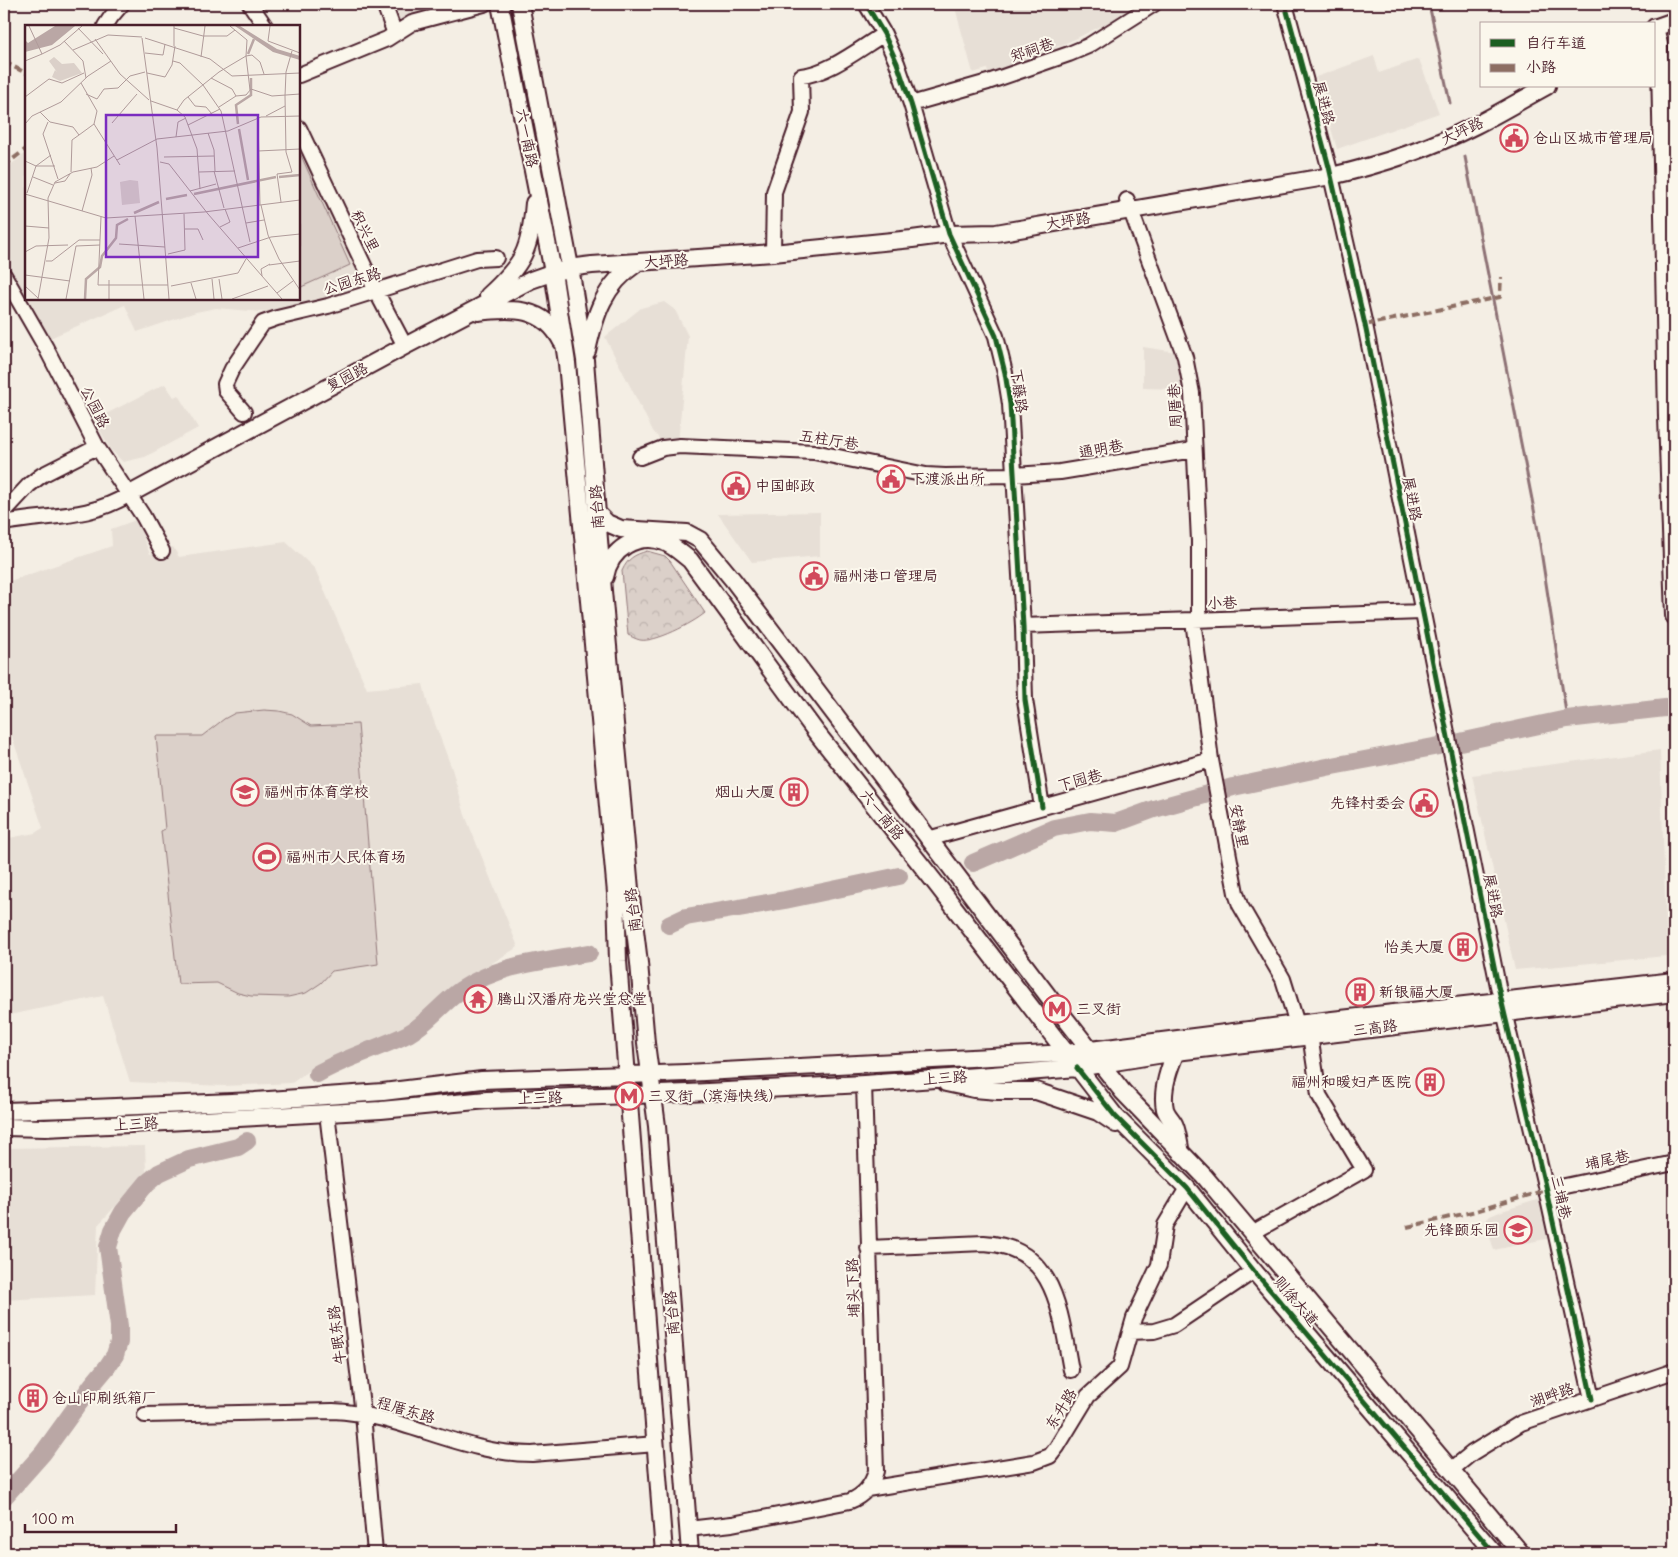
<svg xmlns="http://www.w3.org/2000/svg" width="1678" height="1557" viewBox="0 0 1678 1557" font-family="Delius,'LXGW WenKai TC',sans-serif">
<defs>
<pattern id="park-crowns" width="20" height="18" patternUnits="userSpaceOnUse" patternTransform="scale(1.25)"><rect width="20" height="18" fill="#dbd0c9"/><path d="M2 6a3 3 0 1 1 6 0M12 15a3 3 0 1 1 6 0" fill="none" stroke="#bdb2ad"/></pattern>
</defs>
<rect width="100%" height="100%" fill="#f4eee4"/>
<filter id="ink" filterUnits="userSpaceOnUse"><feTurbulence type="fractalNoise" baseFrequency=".02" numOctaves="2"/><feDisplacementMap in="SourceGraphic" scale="10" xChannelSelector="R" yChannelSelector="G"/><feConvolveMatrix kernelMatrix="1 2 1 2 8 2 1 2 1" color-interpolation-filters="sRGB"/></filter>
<g filter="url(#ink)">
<path fill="#e7dfd6" d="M394,4H467L402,26Z
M954,4H1145L1075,39L989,76L987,69L973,73Z
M1374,56L1379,73L1419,59L1439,113L1337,149L1316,77Z
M299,133L366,280L365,290L273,313L216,308L196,312L137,332L125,305L50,338L29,299H299Z
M26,153V295L4,258V170Z
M664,302L675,310L688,336L678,443L665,446L653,431L605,337L641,308Z
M1143,347L1176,352L1181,389L1143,388Z
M165,384L174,397L178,395L198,428L145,457L123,462L111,450L94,420Z
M820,512V556L752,562L718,514Z
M136,520L150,554L173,547L179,557L286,542L315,569L367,689L423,684L428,705L452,769L465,815L518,947L457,985L415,1023L404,1031L381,1041L320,1062L292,1083L224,1086L130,1082L103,996L4,1016V839L35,833L43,828L4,713L10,710L4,690V583L112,546L111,529Z
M1660,750L1667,956L1515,970L1472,775Z
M145,1146L146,1173L98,1225L95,1295L4,1300V1148Z
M1543,1198L1550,1238L1494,1250L1485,1221L1490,1216L1502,1211Z"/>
<path fill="url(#park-crowns)" stroke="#92787a" d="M647,551L665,556L670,561L705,613C693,623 655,643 640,640C636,639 632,637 628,635L622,571C628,558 634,555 647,551Z"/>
<path fill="#dbd0c9" stroke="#92787a" d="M299,151L350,265L299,288Z
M264,710L279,711L292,714L311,726L358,724L378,964L332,971L321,983L306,993L288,997L251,996L238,993L217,983L178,984L161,831L165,829L156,736H202L224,719L235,713Z"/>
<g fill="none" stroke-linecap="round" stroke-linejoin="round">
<path stroke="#8d7174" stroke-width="3" d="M1429,4L1450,103
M1465,157L1537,525L1567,719"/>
<path stroke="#baa7a5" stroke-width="18" d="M973,863L1054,828L1090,821L1116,823L1154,809L1233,787L1327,767L1460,742L1567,719L1674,707
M669,925L686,917L785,900L899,876
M317,1074C346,1057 378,1049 408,1034C428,1023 442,1003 461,990C499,964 545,961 589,953
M4,1497L43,1453L92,1385L107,1367L115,1355L119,1342V1326L108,1247L113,1230L123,1212L147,1183L159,1173L189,1159L238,1147L247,1141"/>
<g stroke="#4a1f2b" stroke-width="18">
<path id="minor" d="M250,4L265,26
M384,4L395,34
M866,4L884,34L897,63L911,104L949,234L996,336L1005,373L1010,404L1013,456L1023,626L1025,700L1042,807
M1285,4L1329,167L1365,325L1498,986L1546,1190L1592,1399
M105,26L111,17L122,4
M299,75L387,39L412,23L484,4
M911,104L988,82L1069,54L1088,46L1154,4
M299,128L376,291L405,346
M1127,200L1185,357L1192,393L1199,541V620
M773,253L774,192L802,112L801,76C830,73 859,49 884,34
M4,275L46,348L97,447L143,516L162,551
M244,412L226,391L225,384L232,369L263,323L277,318L328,306L477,259L496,258
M640,457L663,448L680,446L814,452L926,475L945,476L1014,475L1060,472L1193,450
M4,512L29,485L42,475L97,447
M4,523C49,514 87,520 128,495
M1193,620L1211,760L1236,893L1240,905L1283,979L1297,1024
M1023,626L1422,612
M928,839L1211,760
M327,1113L363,1414L375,1553
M1546,1190L1674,1163
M1252,1233L1364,1170L1319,1095L1310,1035
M868,1248L984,1243C1057,1247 1060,1314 1071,1370
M1130,1332L1154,1331L1174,1325L1254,1271
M145,1415L333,1411C402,1414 461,1454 532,1454L656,1444
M1451,1470L1472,1453L1521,1423L1674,1371
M867,1489L1034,1462L1050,1456L1057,1447L1088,1396L1120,1367L1134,1318L1159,1265L1165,1225L1187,1188
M688,1529L732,1524L850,1501C863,1496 872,1485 876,1471L864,1084"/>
</g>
<g stroke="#4a1f2b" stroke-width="20">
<path id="major" d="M500,4L553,272L567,363L616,893L618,961L664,1553
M520,4L570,267L585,360L603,591L630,889L639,963L646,1043L657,1126L690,1553
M1655,27L1659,44L1660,63L1667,417L1674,616
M1654,28L1674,21
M488,296C524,263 530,251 534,203
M478,312C512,308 544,306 562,342
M587,351C595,314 604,285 637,263
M128,495L405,346L531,280C552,272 570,267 592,265L773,253L912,239L949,234L996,233L1331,176C1380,165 1431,148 1476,125C1500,113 1523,99 1547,86
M598,514L607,523L621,529L687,533L700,540L733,580L1061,1013L1123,1092L1204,1176L1521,1553
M605,577C610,549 637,532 664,542C674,546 682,554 690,560L816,732L937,885L1101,1098L1115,1116L1187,1188L1254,1271L1494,1553
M1176,1052C1169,1068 1161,1091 1165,1109C1167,1116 1173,1120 1175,1126C1178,1134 1179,1144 1181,1153
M946,1083L974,1089L998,1091H1036L1098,1112L1116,1124
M4,1111L69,1109L255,1101L383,1092L482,1080L686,1073L1067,1053L1297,1024L1674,981
M4,1127L45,1128L130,1124L381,1110L487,1100L688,1093L864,1084L992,1075L1077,1068L1176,1052L1674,993"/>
</g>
<use href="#minor" stroke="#fbf7ec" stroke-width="14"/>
<use href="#major" stroke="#fbf7ec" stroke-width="16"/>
<path stroke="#8d6e63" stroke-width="4" stroke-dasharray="8 4" stroke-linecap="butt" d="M4,62L26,73
M4,166L26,149
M1365,325L1500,297L1501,277
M1407,1227L1476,1211L1546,1190"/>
<g stroke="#fbf7ec" stroke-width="8">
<path id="cycleway" d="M866,4L884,34L897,63L911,104L949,234L996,336L1005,373L1010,404L1013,456L1023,626L1025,700L1042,807
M1285,4L1329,167L1365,325L1498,986L1546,1190L1592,1399
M1077,1068L1115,1116L1187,1188L1254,1271L1494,1553"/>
</g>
<use href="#cycleway" stroke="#1b5e20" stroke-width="5"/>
</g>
</g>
<defs>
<g id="civic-ring" transform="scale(1.4375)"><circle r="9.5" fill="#fbf7ec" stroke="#d1495b" stroke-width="1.5"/><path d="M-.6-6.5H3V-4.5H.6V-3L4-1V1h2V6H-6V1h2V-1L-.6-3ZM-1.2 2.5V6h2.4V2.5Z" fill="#d1495b"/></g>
<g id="school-ring" transform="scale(1.4375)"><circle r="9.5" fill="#fbf7ec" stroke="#d1495b" stroke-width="1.5"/><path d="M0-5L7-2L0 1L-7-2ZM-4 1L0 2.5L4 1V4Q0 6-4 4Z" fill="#d1495b"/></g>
<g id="building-ring" transform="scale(1.4375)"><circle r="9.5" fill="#fbf7ec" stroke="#d1495b" stroke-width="1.5"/><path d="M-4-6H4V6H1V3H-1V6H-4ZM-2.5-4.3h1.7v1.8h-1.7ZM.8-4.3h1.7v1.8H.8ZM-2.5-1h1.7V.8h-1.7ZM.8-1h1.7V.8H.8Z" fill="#d1495b"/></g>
<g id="stadium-ring" transform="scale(1.4375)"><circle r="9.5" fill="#fbf7ec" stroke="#d1495b" stroke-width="1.5"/><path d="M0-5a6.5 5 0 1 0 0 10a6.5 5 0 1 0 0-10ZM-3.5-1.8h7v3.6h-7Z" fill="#d1495b"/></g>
<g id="temple-ring" transform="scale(1.4375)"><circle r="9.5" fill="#fbf7ec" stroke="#d1495b" stroke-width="1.5"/><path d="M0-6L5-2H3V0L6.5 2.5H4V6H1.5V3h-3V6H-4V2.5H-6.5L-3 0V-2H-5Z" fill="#d1495b"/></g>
<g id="metro-ring" transform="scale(1.4375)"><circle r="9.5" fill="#fbf7ec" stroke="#d1495b" stroke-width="1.5"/><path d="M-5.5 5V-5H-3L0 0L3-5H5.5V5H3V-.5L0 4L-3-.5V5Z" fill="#d1495b"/></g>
</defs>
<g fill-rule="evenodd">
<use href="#civic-ring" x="1514" y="138"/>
<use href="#civic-ring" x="891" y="479"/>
<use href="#civic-ring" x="736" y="486"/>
<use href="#civic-ring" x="814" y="576"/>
<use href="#school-ring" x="245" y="792"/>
<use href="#building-ring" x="794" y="792"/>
<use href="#civic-ring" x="1424" y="803"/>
<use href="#stadium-ring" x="267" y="857"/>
<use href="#building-ring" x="1463" y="947"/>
<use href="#building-ring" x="1360" y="992"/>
<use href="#temple-ring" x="478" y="999"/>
<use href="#metro-ring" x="1057" y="1009"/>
<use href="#building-ring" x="1430" y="1082"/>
<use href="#metro-ring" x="629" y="1096"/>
<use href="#school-ring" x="1518" y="1230"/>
<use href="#building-ring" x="33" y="1398"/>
</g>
<g text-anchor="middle" stroke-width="4" stroke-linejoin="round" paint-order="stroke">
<g font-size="15" fill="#4a1f2b" stroke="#fbf7ec">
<text transform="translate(1032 50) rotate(-19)" y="5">郑祠巷</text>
<text transform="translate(1324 103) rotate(75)" y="5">展进路</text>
<text transform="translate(1462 131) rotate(-25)" y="5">大坪路</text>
<text transform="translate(527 138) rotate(79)" y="5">六一南路</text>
<text transform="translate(1068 221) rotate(-9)" y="5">大坪路</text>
<text transform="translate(365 231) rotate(64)" y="5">积兴里</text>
<text transform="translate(666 261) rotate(-4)" y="5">大坪路</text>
<text transform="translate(352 281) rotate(-17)" y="5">公园东路</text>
<text transform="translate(347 377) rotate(-28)" y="5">复园路</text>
<text transform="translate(1019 391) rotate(82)" y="5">下藤路</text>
<text transform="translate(1175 406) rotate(-93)" y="5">周厝巷</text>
<text transform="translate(95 407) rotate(63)" y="5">公园路</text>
<text transform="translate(829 440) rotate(9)" y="5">五柱厅巷</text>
<text transform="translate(1101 449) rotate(-10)" y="5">通明巷</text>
<text transform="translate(1412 499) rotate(79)" y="5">展进路</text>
<text transform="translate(597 507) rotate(-94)" y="5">南台路</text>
<text transform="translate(1222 603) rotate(-2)" y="5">小巷</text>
<text transform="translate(1080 780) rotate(-15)" y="5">下园巷</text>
<text transform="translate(882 815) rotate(51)" y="5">六一南路</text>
<text transform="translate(1239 826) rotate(80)" y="5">安静里</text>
<text transform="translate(1493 896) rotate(79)" y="5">展进路</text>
<text transform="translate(633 910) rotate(-97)" y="5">南台路</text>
<text transform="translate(1375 1028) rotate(-7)" y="5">三高路</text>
<text transform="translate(945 1078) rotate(-4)" y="5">上三路</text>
<text transform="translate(540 1098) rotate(-2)" y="5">上三路</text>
<text transform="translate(136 1124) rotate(-3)" y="5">上三路</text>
<text transform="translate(1607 1160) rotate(-12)" y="5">埔尾巷</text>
<text transform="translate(1561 1197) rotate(77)" y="5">三埔巷</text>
<text transform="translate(853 1288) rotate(-92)" y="5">埔头下路</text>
<text transform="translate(1296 1301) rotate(50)" y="5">则徐大道</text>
<text transform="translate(672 1313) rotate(-95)" y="5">南台路</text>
<text transform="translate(337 1335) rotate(-97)" y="5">牛眠东路</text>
<text transform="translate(1552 1395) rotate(-19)" y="5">湖畔路</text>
<text transform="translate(1061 1409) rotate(-58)" y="5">东升路</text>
<text transform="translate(406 1410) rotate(16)" y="5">程厝东路</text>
</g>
<g font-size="15" fill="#4a1f2b" stroke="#fbf7ec" text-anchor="start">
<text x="1533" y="143">仓山区城市管理局</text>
<text x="910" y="484">下渡派出所</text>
<text x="755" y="491">中国邮政</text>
<text x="833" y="581">福州港口管理局</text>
<text x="264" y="797">福州市体育学校</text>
<text x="775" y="797" text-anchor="end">烟山大厦</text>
<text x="1405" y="808" text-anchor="end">先锋村委会</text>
<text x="286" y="862">福州市人民体育场</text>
<text x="1444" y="952" text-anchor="end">怡美大厦</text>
<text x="1379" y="997">新银福大厦</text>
<text x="497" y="1004">腾山汉潘府龙兴堂总堂</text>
<text x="1076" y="1014">三叉街</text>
<text x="1411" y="1087" text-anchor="end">福州和暖妇产医院</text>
<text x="648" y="1101">三叉街（滨海快线）</text>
<text x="1499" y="1235" text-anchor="end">先锋颐乐园</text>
<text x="52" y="1403">仓山印刷纸箱厂</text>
</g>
</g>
<g transform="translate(25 25)">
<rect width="275" height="275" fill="#f4eee4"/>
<path d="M29,32L37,39L49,38L57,48L35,56L27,52L30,45L32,47L24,36Z" fill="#dbd0c9"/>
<path d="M105,155L113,156L115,178L97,180L95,157Z" fill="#dbd0c9"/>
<path d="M30,1H50L27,20L0,27V15L3,18ZM210,1H215L252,24L275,31V35L248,27Z" fill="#baa7a5"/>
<path fill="none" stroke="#baa7a5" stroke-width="2.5" d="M223,29L229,14M213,99L211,80L226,70V53M214,104L223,155M254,152L275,150M169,169L251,152M141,174L162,170M109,188L134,177M60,274L61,254L75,242L77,231L91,213L92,200L103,194"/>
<path fill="none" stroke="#b09b9a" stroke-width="1" d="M4,1L17,29L35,20L57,1M245,1L243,16L275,28M53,3L78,29M149,3L178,11M178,11H202L210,5M117,13L132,123L144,274M120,13L185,34L207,51L275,48M70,14L95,49L124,75M39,16L58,36L61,53M149,21V1M48,25L83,10L117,12M120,28L138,30L140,19M176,32L180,1M0,36L17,29M148,36L155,38L178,60L196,86L225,217M122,48L140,52L147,40L150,21M186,53L207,64L211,71L194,82M56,58L72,86L69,99M225,65L221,31L227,30L235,37L239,49M61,69L72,74L79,64L93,63L105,51L120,47M211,71L221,70L226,64L247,71L275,69M0,72L24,54L37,58L59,48M163,72L170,81L181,82L187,89M126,76L152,85L160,92L172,124L175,164M152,85L159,75L194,47L221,31L222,15L205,1M15,87L25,97L48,102L54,110L69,99M241,91L260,81M233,92L235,180M23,97L18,109L33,154M87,98L112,69M0,99L7,91L36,77L63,51L86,36M69,99L95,140M163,100L195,84M183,108L189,125L190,146M151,112L153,97L161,93M233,126L275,124M139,132L189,131M92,135L132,114L203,106L236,92L275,91M0,136L11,141H30M135,137L144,139L183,189L257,274M189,146L199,183M46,147L47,115L54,110M48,147L72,142L89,131M174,147L210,146M8,152L28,160M30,158L40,156L45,149M165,166L191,159M2,168L11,141L26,130M0,169L81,193L179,187L275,175M256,177L252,149L267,147L261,127L260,71L261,47L267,26M236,180L243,210L254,234L275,265M57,186L67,150L66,143M110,191L119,274M76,192L73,260H143M221,198L239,195M0,201L24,203M195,202L205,197L200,184M160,204H173L178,215M94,219L140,222M213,223L246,212L275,209M0,227L11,221L43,220M143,229L160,225L159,189M21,236H27L54,215H75M244,240L275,236M0,250L45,256M237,251L236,244L245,239M187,254L189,274M194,254L197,274M84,255V274M166,258L171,274M0,261L13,273M146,261L213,248L221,234M252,268L268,256M13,274L24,213L23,173L30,157L48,147M41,274L51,221L75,220M207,274L243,261"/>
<path fill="#7b2cbf" fill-opacity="0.15" stroke="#7b2cbf" stroke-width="2.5" d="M81,90H233V232H81Z"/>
<rect width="275" height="275" fill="none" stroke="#4a1f2b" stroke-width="2.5"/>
</g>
<rect width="1678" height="1557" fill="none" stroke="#fbf7ec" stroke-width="20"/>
<rect x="10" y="10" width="1658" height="1537" fill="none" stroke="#4a1f2b" stroke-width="2" filter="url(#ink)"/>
<rect x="1480" y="22" width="175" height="65" fill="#fbf7ec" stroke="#b4a19f"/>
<rect x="1490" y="39" width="25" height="8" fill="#1b5e20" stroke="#b4a19f"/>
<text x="1526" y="48" font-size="15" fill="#4a1f2b">自行车道</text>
<rect x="1490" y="64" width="25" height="8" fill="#8d6e63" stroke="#b4a19f"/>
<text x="1526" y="72" font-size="15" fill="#4a1f2b">小路</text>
<path d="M25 1524v8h151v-8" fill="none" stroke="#4a1f2b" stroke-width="2.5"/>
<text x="32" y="1524" font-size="15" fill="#4a1f2b" stroke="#fbf7ec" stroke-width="4" paint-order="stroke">100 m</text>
</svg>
